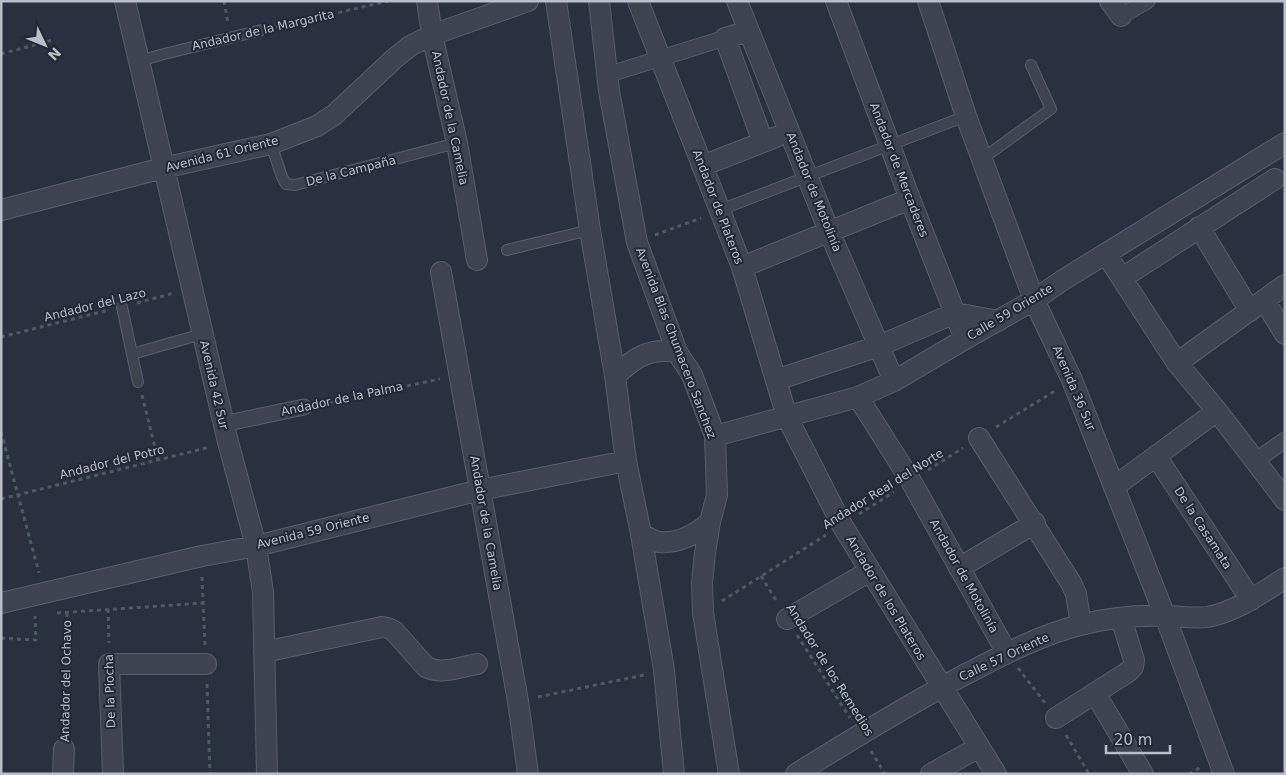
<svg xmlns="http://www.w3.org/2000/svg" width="1286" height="775" viewBox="0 0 1286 775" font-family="'DejaVu Sans',sans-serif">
<rect width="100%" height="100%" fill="#2a303f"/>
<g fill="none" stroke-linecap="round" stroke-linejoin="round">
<g stroke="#585e69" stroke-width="12">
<path id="service" d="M139,61L164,54L262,30
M271,144L282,177L286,184L295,185L457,143
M982,159L1051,109L1031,65
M720,210L966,116
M507,250L590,230
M122,307L138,382
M132,354L202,334"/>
</g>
<g stroke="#585e69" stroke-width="17">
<path id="pedestrian" d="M1121,16L1147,1
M607,75L725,38
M223,424L304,407
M1255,461L1285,440"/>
</g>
<g stroke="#585e69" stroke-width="22">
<path id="minor" d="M125,1L228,442L256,546L263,592L267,774
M427,1L432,35L457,143L477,260
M556,1L590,230L615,376L626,461L641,534L664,670L674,774
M599,1L609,91L637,242L677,352L692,375L715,436L717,495L710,522L705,553L702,583L703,613L729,774
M638,1L742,267L787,417L842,525L996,774
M737,1L829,231L894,381
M836,1L910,199L965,339
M928,1L966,116L1034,300L1072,380L1165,616L1224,774
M1110,1L1121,16
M749,31L725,38L763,142
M702,166L776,137
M1,210L163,168L271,144L317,126L334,115L395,58L410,46L432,35L528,1
M1199,227L1250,311
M1106,254L1177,363L1217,411L1285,500
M742,267L910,199
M441,272L518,701L528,774
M1122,278L1275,179
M1264,300L1285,334
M1177,363L1285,285
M615,376C635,357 649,348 677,352
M776,380L879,346L955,313L998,321
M858,397L911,481L1007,653
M715,436L858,397L894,381L965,339L1034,300L1063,280L1285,143
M979,438L1071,583L1076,594L1081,625
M1156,456L1251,600
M1114,487L1217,411
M641,534C646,536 653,541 659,542C678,544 696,534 710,522
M959,568L1035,523
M1,603L202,556L256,546L480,490L626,461
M787,619L870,571
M264,652L382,627L388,628L394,631L426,667C441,675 460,667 477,664
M1095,693L1143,774
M1056,718L1128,672L1133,667L1134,660L1121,618
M63,774L64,749
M113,774L109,664H206
M796,774C852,739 908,705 966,674C1003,655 1040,635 1080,625C1107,618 1138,615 1166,616C1180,616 1195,619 1208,617C1237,611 1260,594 1285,578
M931,774L979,747"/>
</g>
<path stroke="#4c5a5f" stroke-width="3" stroke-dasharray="4 4" stroke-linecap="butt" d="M224,1L228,23
M276,27L388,1
M1,54L53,40
M655,235L701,218
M137,303L174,293
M1,337L109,310
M142,395L158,460
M321,404L440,379
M996,427L1055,391
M1,432L39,573
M928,470L963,448
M1,499L210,447
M859,514L894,492
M761,576L777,602
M202,577L205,646
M722,601L826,535
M108,609L109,643
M57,613L204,603
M797,635L850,718
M1,638L36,640L35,616
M1018,668L1045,703
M207,684L210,774
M538,697L644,675
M64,729L67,611
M1066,735L1089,774
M871,751L885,774
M1189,774L1201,767"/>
<use href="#service" stroke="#3e434f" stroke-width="10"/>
<use href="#pedestrian" stroke="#3e434f" stroke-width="15"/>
<use href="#minor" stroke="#3e434f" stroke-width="20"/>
</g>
<g text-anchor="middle" stroke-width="4" stroke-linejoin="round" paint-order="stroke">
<g font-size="12" fill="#babec9" stroke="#222834">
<text transform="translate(263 30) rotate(-13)" y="4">Andador de la Margarita</text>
<text transform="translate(450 118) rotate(78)" y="4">Andador de la Camelia</text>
<text transform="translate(222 154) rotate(-14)" y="4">Avenida 61 Oriente</text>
<text transform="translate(899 170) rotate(69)" y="4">Andador de Mercaderes</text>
<text transform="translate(351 171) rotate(-14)" y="4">De la Campaña</text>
<text transform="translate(814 192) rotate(68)" y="4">Andador de Motolinía</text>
<text transform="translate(718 207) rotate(69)" y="4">Andador de Plateros</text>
<text transform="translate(95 305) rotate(-14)" y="4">Andador del Lazo</text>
<text transform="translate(1010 312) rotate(-31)" y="4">Calle 59 Oriente</text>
<text transform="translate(676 343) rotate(69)" y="4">Avenida Blas Chumacero Sanchez</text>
<text transform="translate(214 385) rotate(77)" y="4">Avenida 42 Sur</text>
<text transform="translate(1074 388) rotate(67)" y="4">Avenida 36 Sur</text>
<text transform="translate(342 399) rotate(-12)" y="4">Andador de la Palma</text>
<text transform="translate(112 462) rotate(-14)" y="4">Andador del Potro</text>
<text transform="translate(883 489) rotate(-32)" y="4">Andador Real del Norte</text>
<text transform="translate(486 523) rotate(80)" y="4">Andador de la Camelia</text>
<text transform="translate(1203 528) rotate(57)" y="4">De la Casamata</text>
<text transform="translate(313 531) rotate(-14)" y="4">Avenida 59 Oriente</text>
<text transform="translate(964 576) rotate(61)" y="4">Andador de Motolinía</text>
<text transform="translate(886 598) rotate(59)" y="4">Andador de los Plateros</text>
<text transform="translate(1004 657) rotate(-25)" y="4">Calle 57 Oriente</text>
<text transform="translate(830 670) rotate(58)" y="4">Andador de los Remedios</text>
<text transform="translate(66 681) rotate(-89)" y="4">Andador del Ochavo</text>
<text transform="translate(110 691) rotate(-92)" y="4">De la Piocha</text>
</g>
</g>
<rect width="1286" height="775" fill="none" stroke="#babec9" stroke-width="5"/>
<g transform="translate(45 45) rotate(133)" stroke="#222834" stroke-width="4" paint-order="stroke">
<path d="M0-4L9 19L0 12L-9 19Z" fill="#babec9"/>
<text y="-8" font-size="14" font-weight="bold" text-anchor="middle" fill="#babec9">N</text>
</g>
<path d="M1106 745v8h64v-8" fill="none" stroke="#babec9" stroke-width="2.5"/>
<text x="1114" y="745" font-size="15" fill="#babec9" stroke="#222834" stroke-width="4" paint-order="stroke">20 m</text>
</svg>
